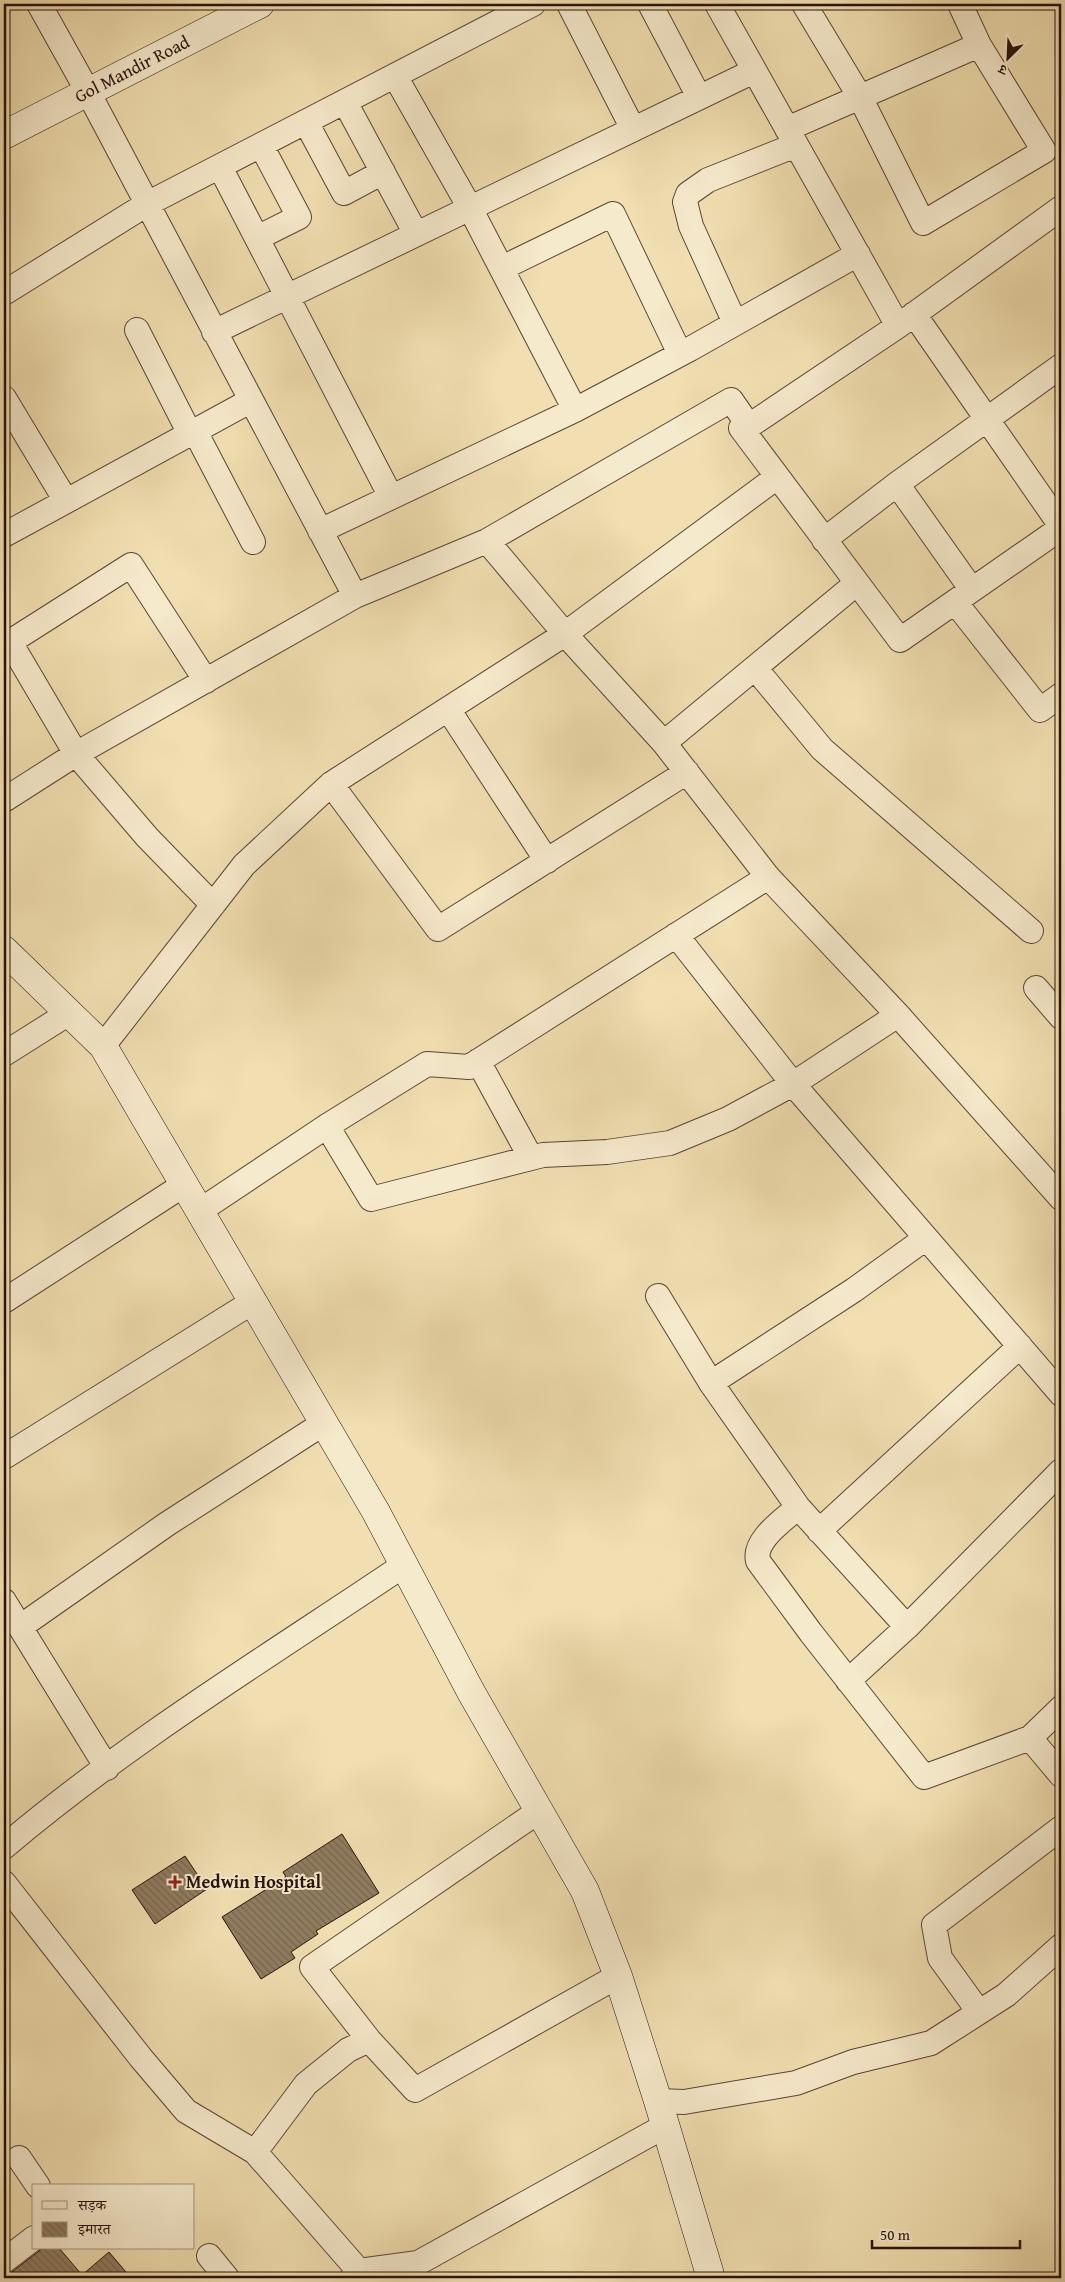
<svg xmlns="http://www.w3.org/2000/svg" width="1065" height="2282" viewBox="0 0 1065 2282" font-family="'Gentium Book Plus','Noto Serif Devanagari',serif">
<defs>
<pattern id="building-back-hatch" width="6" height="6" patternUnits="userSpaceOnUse" patternTransform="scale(1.25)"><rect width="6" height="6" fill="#907d61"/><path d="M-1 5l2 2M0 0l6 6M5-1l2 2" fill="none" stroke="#76654e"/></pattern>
</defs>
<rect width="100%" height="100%" fill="#f1dfb1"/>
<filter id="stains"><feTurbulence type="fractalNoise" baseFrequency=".004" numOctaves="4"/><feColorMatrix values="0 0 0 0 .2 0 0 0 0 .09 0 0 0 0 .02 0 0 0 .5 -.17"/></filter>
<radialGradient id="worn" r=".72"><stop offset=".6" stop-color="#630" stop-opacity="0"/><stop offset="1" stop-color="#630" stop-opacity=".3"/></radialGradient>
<path fill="url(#building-back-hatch)" stroke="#27120a" d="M342,1834L379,1893L316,1931L318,1934L291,1952L295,1958L261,1979L222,1917L286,1877L283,1872Z
M185,1856L207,1889L155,1924L132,1890Z
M43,2248H59L82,2275L109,2252L131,2278H4Z"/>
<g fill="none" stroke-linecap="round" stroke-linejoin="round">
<g stroke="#5a4534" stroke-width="26">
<path id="street" d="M39,4L88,92L355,596
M569,4L633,129
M650,4L699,97
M717,4L898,326
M804,4L860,97L923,223L1044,151L979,45
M395,76L470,208L575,410
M345,102L416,234
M306,122L344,193L383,172
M787,129L979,45L960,4
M220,167L391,497
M257,238L299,217L261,145
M502,268L613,214L680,354
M4,293L147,204L533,4
M914,314L1061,526
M735,323L691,226L685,202L688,194L708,180L796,145
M137,330L190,434L198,437L253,542
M214,332L754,71
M4,398L66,501
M749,426L741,428L900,640L1061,528
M320,531L575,410L690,349L858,254
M4,535L250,401
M824,540L897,484
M487,541L565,634L664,743L768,877L898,1015L1061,1198
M972,590L897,484L1061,366
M955,602L1040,710L1061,695
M755,668L822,749L1031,931
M206,681L131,565L10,642L76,754L147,837L213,905
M448,709L547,861
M664,743L857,583
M687,772L438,929L331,784L565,634L777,477
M4,800L76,754L355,596L487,541L731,400L749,426L898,326L1061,208
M676,935L793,1084L1061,1394
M1036,988L1061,1017
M103,1046L244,865L331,784
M4,1054L69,1013
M478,1061L531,1158
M327,1126L371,1199L543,1155L607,1152L670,1143L728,1119L793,1084L898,1015
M201,1210L327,1126L427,1064L469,1067L768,877
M658,1296L711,1383L798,1507L907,1627
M4,1301L185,1184
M711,1383L854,1290L926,1238
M4,1457L254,1301
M798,1507C784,1520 753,1540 758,1561L811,1633L924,1777L1030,1738
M819,1531L1020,1346
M4,1601L107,1768
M20,1627L167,1524L324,1423
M848,1681L907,1627L1061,1471
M1061,1708L1030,1738L1061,1775
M539,1811L312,1967L369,2040L415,2090L618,1976
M4,1847C128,1742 269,1656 404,1565
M4,1883L141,2058L186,2111L255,2152L359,2271
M979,2012L940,1958L934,1925L1061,1828
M658,2101L684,2102L796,2083L853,2062L931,2043L1006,1995L1061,1946
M255,2152L306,2084L348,2050L369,2040
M19,2158L38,2186
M209,2256L227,2278
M4,2261L34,2238
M352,2278L359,2271L418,2263L665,2126"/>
</g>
<g stroke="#27120a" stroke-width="29">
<path id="secondary" d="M4,135L260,4
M4,950L103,1046L376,1512L471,1692L585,1891L618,1976L658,2101L711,2278"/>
</g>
<use href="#street" stroke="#f6eacc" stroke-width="24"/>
<use href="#secondary" stroke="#f6eacc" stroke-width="28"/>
</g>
<path fill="#8f2418" stroke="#f6eacc" stroke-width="2" d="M172.5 1874.5h5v5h5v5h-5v5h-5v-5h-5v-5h5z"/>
<g text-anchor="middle" stroke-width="4" stroke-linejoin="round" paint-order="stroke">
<g font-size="18" fill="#27120a" stroke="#f6eacc">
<text transform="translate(132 69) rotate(-27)" y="6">Gol Mandir Road</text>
</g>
<g font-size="18" font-weight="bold" fill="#27120a" stroke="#f6eacc" text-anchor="start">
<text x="186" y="1888">Medwin Hospital</text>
</g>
</g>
<rect width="1065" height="2282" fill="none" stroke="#f1dfb1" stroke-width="20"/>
<rect x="5" y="5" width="1055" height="2272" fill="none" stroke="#27120a" stroke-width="2.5"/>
<rect x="10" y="10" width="1045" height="2262" fill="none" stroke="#27120a"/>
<rect x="32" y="2184" width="162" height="65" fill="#f6eacc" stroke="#a3947e"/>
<rect x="42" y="2201" width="25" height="8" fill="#f6eacc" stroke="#a3947e"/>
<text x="78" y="2210" font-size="15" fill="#27120a">सड़क</text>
<rect x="42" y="2222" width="25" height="15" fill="url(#building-back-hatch)" stroke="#a3947e"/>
<text x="78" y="2234" font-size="15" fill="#27120a">इमारत</text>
<g transform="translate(1008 58) rotate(204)" stroke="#f6eacc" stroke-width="4" paint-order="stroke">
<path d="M0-4L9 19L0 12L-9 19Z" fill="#27120a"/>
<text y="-8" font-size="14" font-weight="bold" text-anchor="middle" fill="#27120a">उ</text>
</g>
<path d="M872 2240v8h148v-8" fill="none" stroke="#27120a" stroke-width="2.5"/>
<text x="880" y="2240" font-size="15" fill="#27120a" stroke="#f6eacc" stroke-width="4" paint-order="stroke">50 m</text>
<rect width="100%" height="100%" filter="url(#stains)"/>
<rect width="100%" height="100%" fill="url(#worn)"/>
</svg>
